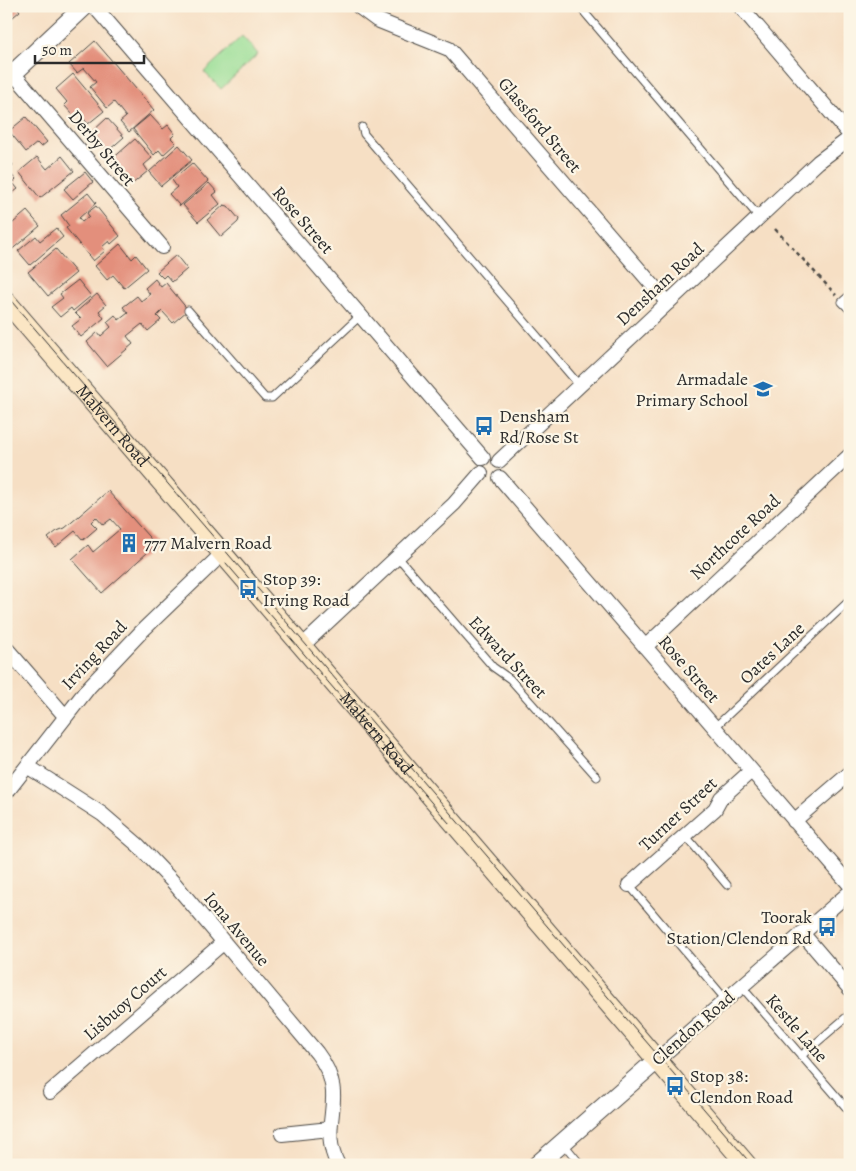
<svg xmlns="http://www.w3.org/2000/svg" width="856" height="1171" viewBox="0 0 856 1171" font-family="Alegreya,serif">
<rect width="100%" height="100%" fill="#fcf5e5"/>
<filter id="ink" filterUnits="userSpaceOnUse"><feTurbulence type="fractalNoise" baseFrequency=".02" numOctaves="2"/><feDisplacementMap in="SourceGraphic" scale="10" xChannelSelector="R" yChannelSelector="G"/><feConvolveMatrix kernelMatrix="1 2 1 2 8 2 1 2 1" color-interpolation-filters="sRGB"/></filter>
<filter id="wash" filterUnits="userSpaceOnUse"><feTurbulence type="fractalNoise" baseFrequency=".0096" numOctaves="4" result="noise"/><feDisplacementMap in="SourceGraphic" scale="20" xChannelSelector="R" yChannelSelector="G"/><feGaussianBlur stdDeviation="1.12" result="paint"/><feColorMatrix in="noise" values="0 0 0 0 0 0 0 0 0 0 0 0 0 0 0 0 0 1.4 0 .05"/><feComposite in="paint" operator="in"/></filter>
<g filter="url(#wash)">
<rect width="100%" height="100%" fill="#f6dfc4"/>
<path fill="#9ade96" stroke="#628460" d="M242,36L258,54L221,89L204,72Z"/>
<g id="blocks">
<path fill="#e38f7c" d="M6,6H16L20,11L6,23Z
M95,41L154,110L129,132L120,122L126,117L114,102L107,108L90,87L96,82L84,68L77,73L69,64Z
M73,74L104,111L88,124L78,112L74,116L64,105L67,102L56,89Z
M150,115L163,129L168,125L175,134L171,138L176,143L163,155L159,150L154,155L133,129Z
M26,117L47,142L41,147L37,143L26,152L9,131Z
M107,118L124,137L108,151L92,132Z
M135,139L152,158L144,165L148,171L131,185L110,161Z
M179,145L192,160L161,186L149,172Z
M62,156L74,171L40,198L19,172L37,157L47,169Z
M6,157L13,165L6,171Z
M192,163L208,181L180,206L169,194L177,187L172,180Z
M8,171L16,180L13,183L18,189L6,198V173Z
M85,172L93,182L73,199L64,189Z
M209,183L217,192L213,195L220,204L198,222L183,205Z
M88,193L96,203L79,218L82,222L89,216L87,213L96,206L120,236L111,244L109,241L102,247L105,251L93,261L66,228L69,226L61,215Z
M224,205L228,206L239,219L238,222L221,237L207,220Z
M27,211L40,226L9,252L6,248V229Z
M56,228L63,237L30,265L18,251L36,236L40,241Z
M120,244L132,259L136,255L147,269L124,288L113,275L107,280L95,266Z
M56,249L76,273L48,296L28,272Z
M176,255L187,269L172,282L166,275L163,278L157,272Z
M155,279L161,287L166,283L188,310L173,323L162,311L157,316L161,320L148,331L142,324L127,336L133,344L107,366L87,342L98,332L101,336L111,327L107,322L115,315L119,320L128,313L123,307L137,296L141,301L150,294L145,288Z
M78,280L91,296L73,311L71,308L60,317L51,307L63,298L60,294Z
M97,294L106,305L99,311L104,318L81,337L72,326L81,319L75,313Z
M108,491L156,545L102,593L72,559L88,545L93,552L120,529L111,519L103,525L96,517L91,522L97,528L83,540L75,531L56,547L48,538L57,531L65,528Z"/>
</g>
</g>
<g filter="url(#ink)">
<use href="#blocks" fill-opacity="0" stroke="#494642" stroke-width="1"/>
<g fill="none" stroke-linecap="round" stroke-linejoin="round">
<g stroke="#494642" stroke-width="9">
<path id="service" d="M579,6L759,217
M362,127L364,134L580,386
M850,295L842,302L850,310
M188,310L265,398H272L360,316
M397,556L493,667L510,679L597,777
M714,728L850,600
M685,835L727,885
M629,885L726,1000
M741,986L850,1112
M801,1056L850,1014
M563,1143L581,1165"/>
</g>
<g stroke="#494642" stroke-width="16">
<path id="minor" d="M94,6L483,458
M358,6L377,20L449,49L668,303
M740,6L850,135
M13,73L162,247
M499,461L818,162L850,138
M500,478L850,885
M302,646L454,504L481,473
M645,647L850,455
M6,648L65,716
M27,766L102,814L138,845L174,883L317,1053C352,1099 316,1122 338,1165
M6,793L89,687L143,630L223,553
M794,821L850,773
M629,885L715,809L721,798L751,771
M802,933L850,989
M657,1060L850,892
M50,1092L224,942
M282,1134L330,1129"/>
</g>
<g stroke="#494642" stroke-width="20">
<path id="tertiary" d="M6,80L85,6
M537,1165L657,1060"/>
</g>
<g stroke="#494642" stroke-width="21">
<g id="secondary">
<path id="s1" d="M6,301L747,1165"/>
</g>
</g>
<path stroke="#494642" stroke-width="2.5" stroke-dasharray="4 4" stroke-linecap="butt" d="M775,229L836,295"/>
<use href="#service" stroke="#fff" stroke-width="7"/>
<use href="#minor" stroke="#fff" stroke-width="14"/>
<use href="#tertiary" stroke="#fff" stroke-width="18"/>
<use href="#secondary" stroke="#fbe6c4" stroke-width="19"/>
<path stroke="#2b2b2b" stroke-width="1" d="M6,295L752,1165
M226,563L449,823"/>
</g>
</g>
<defs>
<g id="school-bare" transform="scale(1.5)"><path d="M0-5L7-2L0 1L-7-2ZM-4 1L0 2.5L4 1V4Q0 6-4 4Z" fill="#1f6fb2" stroke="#fcf5e5" stroke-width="2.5" paint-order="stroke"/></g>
<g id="bus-bare" transform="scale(1.5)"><path d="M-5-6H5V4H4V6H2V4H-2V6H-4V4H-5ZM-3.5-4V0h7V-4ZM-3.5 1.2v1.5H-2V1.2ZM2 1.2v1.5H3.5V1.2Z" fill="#1f6fb2" stroke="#fcf5e5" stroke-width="2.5" paint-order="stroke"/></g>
<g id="building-bare" transform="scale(1.5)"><path d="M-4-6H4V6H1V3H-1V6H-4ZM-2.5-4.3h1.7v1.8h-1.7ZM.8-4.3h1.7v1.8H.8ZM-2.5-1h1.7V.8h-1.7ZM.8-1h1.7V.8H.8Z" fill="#1f6fb2" stroke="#fcf5e5" stroke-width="2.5" paint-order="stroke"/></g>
</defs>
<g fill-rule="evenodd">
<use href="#school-bare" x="763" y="389"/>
<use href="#bus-bare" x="484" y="426"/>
<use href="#building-bare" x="129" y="543"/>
<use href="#bus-bare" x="248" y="589"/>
<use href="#bus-bare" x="827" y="927"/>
<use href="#bus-bare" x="675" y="1086"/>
</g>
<g text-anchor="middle" stroke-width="4.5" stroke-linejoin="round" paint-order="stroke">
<g font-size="18" fill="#2b2b2b" stroke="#fcf5e5">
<text transform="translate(540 125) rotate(50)" y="6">Glassford Street</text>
<text transform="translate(102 148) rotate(50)" y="6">Derby Street</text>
<text transform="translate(303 220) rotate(49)" y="6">Rose Street</text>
<text transform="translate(660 284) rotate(-43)" y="6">Densham Road</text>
<text dy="6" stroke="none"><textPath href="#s1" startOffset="164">Malvern Road</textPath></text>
<text transform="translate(735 537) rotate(-43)" y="6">Northcote Road</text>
<text transform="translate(772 653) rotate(-43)" y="6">Oates Lane</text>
<text transform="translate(94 655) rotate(-47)" y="6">Irving Road</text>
<text transform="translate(508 657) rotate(47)" y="6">Edward Street</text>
<text transform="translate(689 669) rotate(49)" y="6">Rose Street</text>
<text dy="6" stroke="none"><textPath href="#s1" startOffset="569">Malvern Road</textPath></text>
<text transform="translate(678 814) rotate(-43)" y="6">Turner Street</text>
<text transform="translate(237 929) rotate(50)" y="6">Iona Avenue</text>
<text transform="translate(125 1003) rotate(-41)" y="6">Lisbuoy Court</text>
<text transform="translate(693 1028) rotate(-41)" y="6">Clendon Road</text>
<text transform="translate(797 1028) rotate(49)" y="6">Kestle Lane</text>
</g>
<g font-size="18" fill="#2b2b2b" stroke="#fcf5e5" text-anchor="start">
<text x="748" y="385" text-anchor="end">Armadale<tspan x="748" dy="21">Primary School</tspan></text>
<text x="499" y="422">Densham<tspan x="499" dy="21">Rd/Rose St</tspan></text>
<text x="144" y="549">777 Malvern Road</text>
<text x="263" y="585">Stop 39:<tspan x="263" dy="21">Irving Road</tspan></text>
<text x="812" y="923" text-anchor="end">Toorak<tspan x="812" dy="21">Station/Clendon Rd</tspan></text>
<text x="690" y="1082">Stop 38:<tspan x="690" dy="21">Clendon Road</tspan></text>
</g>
</g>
<rect width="856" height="1171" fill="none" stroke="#fcf5e5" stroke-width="25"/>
<path d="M35 55v8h109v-8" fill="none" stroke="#2b2b2b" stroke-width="2.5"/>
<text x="42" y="55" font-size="15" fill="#2b2b2b" stroke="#fcf5e5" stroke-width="4" paint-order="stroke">50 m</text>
</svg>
